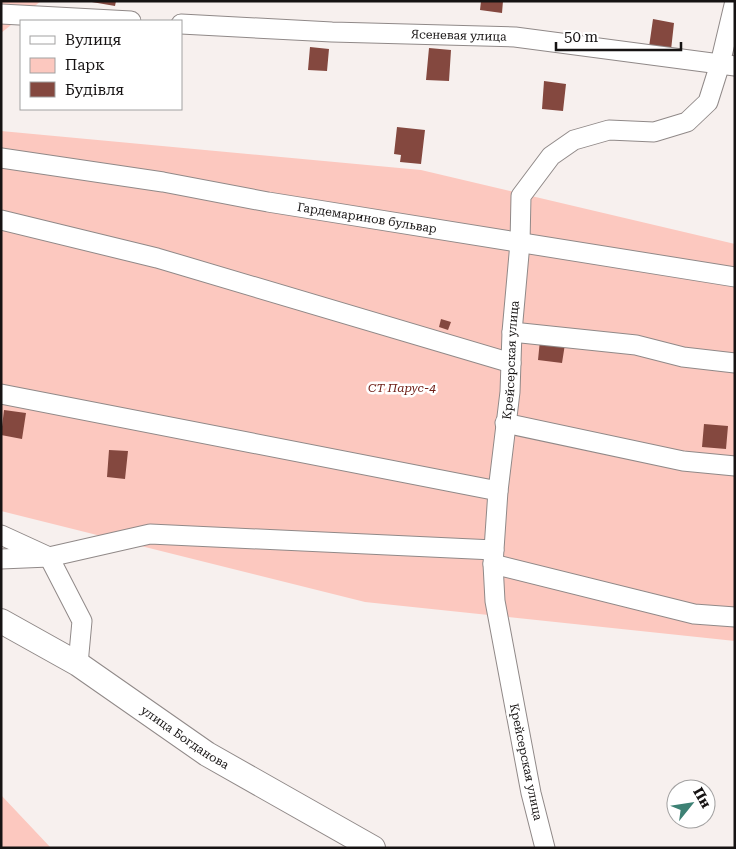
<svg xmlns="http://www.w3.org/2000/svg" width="736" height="849" viewBox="0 0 736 849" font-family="'Roboto Serif',serif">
<rect width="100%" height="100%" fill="#f7f0ee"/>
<path fill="#fcc8bf" d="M1,1H41L1,33Z
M1,131L421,170L735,244V641L365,602L1,511Z
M1,795L51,848H1Z"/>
<path fill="#84483f" d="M86,1H116L115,6Z
M481,1H503L502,13L480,10Z
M653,19L674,23L671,50L649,47Z
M310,47L329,49L327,71L308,70Z
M429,48L451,50L449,81L426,80Z
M544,81L566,84L563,111L542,109Z
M397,127L425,130L421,164L400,162L401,155L394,154Z
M441,319L451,322L448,330L439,327Z
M540,340L565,344L562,363L538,360Z
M4,410L26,413L22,439L1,435Z
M704,424L728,426L726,449L702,447Z
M109,450L128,451L125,479L107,477Z"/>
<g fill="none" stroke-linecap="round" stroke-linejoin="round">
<g stroke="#908988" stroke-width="21">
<g id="minor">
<path d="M1,14L131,21"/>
<path id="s1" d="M181,24L332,32L515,37L735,66"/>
<path id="s2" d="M1,158L163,182L268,202L735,277"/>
<path d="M1,220L157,258L511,363"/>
<path d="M512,332L636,345L683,357L735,363"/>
<path d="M1,394L498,491"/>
<path d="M505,423L683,461L735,466"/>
<path d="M1,535L49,557L82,621L78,664"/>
<path d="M1,559L49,557L150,534L494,550"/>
<path d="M493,564L694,614L735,617"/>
<path id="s3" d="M545,848L531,793L495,601L493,564L498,491L510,392L512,332L520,243L521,196L551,156L574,140L609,130L654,132L687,122L708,102L720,64L735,1"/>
</g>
</g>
<g stroke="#908988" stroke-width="26">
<g id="major">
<path id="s4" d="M1,621L78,664L207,754L373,848"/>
</g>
</g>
<use href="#minor" stroke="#fff" stroke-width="19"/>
<use href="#major" stroke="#fff" stroke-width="24"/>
</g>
<g text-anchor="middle" stroke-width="5" stroke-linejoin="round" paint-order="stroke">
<g font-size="12" fill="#161313" stroke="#fff">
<text dy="4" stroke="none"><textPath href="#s1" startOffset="278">Ясеневая улица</textPath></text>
<text dy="4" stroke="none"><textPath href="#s2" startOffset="371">Гардемаринов бульвар</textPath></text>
<text dy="4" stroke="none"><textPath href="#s3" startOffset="494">Крейсерская улица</textPath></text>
<text dy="4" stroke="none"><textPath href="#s4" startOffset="218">улица Богданова</textPath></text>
<text transform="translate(526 762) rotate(78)" y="4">Крейсерская улица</text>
</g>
<g font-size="12" font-style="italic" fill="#702119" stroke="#fff">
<text x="402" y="392">СТ Парус-4</text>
</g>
</g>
<rect width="736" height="849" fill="none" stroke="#161313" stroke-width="5"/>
<rect x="20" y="20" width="162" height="90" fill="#ffffff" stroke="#a2a1a1"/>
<rect x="30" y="36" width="25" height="8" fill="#ffffff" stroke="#a2a1a1"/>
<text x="65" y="45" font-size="15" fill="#161313">Вулиця</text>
<rect x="30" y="58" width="25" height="15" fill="#fcc8bf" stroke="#a2a1a1"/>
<text x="65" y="70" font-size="15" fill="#161313">Парк</text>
<rect x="30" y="82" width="25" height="15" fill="#84483f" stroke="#a2a1a1"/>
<text x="65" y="95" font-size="15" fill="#161313">Будівля</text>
<g transform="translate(691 804) rotate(60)"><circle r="24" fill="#ffffff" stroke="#a2a1a1"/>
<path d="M0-4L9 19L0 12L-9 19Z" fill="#3d8174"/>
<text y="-8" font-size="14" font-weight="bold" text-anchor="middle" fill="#161313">Пн</text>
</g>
<path d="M556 42v8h125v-8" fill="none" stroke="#161313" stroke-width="2.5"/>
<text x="564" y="42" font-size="15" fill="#161313" stroke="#ffffff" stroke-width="4" paint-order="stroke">50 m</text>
</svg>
